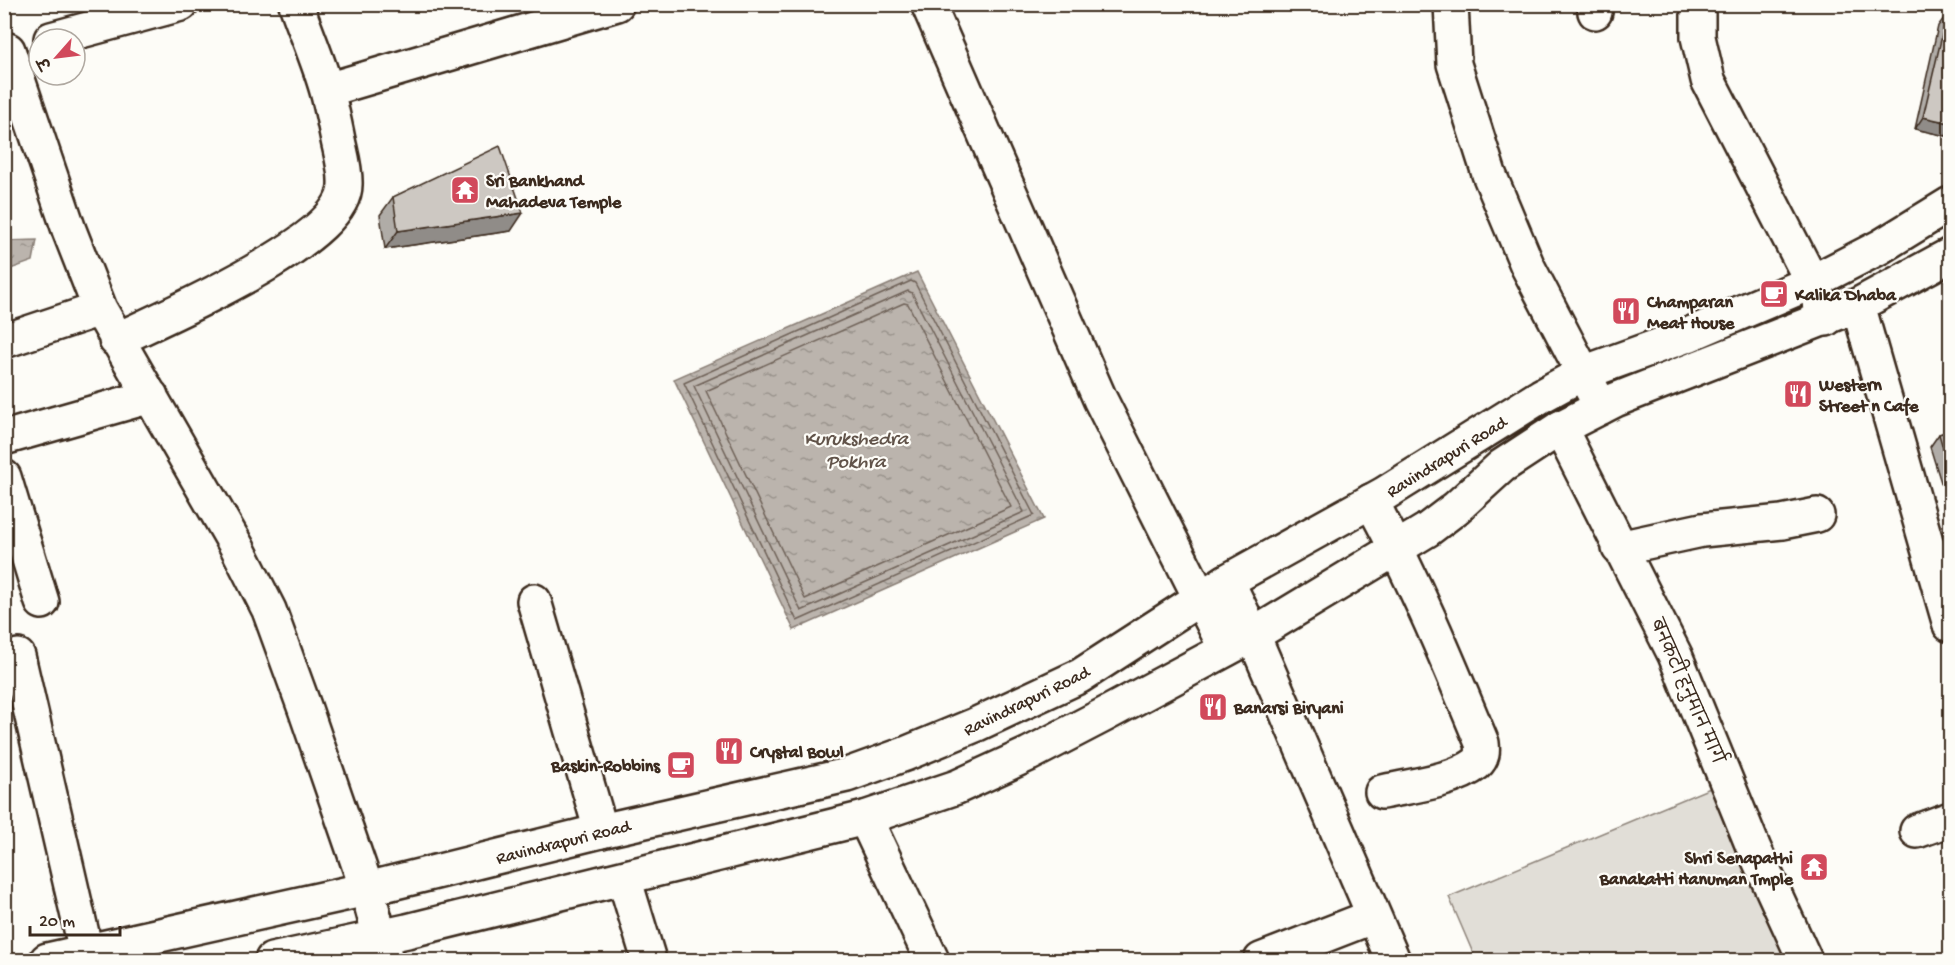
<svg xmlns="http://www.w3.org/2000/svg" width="1955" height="965" viewBox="0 0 1955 965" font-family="'Gochi Hand','Playpen Sans Deva',sans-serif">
<defs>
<pattern id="water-ripples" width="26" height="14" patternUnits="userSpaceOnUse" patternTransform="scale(1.5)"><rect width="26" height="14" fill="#bbb4ad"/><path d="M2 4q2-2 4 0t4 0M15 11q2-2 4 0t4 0" fill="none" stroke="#99938c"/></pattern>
</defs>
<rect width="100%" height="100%" fill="#fdfcf7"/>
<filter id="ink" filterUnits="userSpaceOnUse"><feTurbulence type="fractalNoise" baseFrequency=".0167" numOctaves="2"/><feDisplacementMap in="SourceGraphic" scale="12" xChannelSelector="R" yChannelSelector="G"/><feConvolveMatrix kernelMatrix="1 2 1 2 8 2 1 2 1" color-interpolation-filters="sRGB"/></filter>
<g filter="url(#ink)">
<path fill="#e1ded7" stroke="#8e847a" stroke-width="1.5" d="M1727,781L1803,960H1476L1449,897Z"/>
<path fill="url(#water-ripples)" stroke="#887d74" stroke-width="1.5" d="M37,240L33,261L5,271V241Z
M917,272L1044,519L794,630L674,379Z"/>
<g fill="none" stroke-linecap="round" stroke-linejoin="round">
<path stroke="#6e6157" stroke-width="1.5" d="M911,281L915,283L1034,515L797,621L684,383Z
M908,291L912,293L1024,512L801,611L694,386Z
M904,303L908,304L1011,507L805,599L706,391Z"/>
<g stroke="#3b2a1e" stroke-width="38">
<path id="minor" d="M928,4L1100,399L1226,649
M1451,4L1454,64L1489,174L1528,267L1601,407
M1698,4V37L1708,80L1812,282L1826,319
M1595,12L1596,4
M51,39L181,4
M8,50L69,230L100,309L237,547L269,610L305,709L367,889L386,960
M327,90L617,4
M1858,305L1950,625
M116,340C164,317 345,241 345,185C346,169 340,151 337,135C334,121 331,105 327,91C319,62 306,33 296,4
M4,341L100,309
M1560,428L1675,655L1754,849L1805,960
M4,438L151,396
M4,477L42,602
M1371,501C1414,579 1448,661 1482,743C1483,751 1483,758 1476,764C1454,781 1410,786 1382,792
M1619,548L1702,530L1782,522L1817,515
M1227,581L1253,635L1393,960
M534,601L601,831
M18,656L86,951
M865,818L932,960
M1917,831L1950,819
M624,878L649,960
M1261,960L1374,916"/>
</g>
<g stroke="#3b2a1e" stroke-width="38">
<path id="primary" d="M47,960L367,889L601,831L847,775L905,754L975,725L1080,676L1227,581L1384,494L1541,396L1583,373L1688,335L1812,282L1880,247L1950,204
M272,960L407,931L865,818L957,787L1029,754L1104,715L1253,635L1427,530L1456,508L1502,466L1560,428L1615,400L1858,305L1950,255"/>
</g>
<use href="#minor" stroke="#fdfcf7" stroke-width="33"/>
<use href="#primary" stroke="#fdfcf7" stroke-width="33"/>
</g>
<path fill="#b0aca7" stroke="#3b2a1e" stroke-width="1.5" d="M1947,14L1946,136L1915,129L1938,26Z
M393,197L511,231L385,249L380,215Z
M1950,431V490L1944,492L1930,447L1939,434Z"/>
<path fill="#908c88" stroke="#3b2a1e" stroke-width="1.5" d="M1923,117L1950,123V130L1946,136L1915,129Z
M523,213L511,231L385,249L398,231Z
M1950,482V490L1944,492Z"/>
<path fill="#cdc8c2" stroke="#3b2a1e" stroke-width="1.5" d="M1947,14L1950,15V123L1923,117Z
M500,146L523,213L398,231L393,197Z
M1950,431V473L1939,434Z"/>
</g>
<defs>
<g id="temple-square" transform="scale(1.5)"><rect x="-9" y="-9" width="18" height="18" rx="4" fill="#d1495b" stroke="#fdfcf7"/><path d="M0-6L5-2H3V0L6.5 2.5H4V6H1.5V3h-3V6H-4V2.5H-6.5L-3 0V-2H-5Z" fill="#fff"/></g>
<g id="cafe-square" transform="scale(1.5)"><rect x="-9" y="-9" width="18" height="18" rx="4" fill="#d1495b" stroke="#fdfcf7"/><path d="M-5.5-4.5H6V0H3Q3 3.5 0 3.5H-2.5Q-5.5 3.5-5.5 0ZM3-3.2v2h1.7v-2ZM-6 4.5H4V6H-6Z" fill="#fff"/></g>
<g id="restaurant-square" transform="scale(1.5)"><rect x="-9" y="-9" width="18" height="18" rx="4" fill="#d1495b" stroke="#fdfcf7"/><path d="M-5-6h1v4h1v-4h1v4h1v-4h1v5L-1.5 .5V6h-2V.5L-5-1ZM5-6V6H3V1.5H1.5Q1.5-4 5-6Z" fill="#fff"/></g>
</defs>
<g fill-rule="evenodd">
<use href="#temple-square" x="465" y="190"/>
<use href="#cafe-square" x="1774" y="294"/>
<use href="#restaurant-square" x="1626" y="311"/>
<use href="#restaurant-square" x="1798" y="394"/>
<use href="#restaurant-square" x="1213" y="707"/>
<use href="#restaurant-square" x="729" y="751"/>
<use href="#cafe-square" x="681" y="765"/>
<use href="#temple-square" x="1814" y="867"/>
</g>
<g text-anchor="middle" stroke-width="4.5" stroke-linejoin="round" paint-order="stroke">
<g font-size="18" font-weight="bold" fill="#3b2a1e" stroke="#fdfcf7" text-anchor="start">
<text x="486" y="186">Sri Bankhand<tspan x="486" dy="21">Mahadeva Temple</tspan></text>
<text x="1795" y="300">Kalika Dhaba</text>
<text x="1647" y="307">Champaran<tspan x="1647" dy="21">Meat House</tspan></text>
<text x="1819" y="390">Western<tspan x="1819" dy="21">Street n Cafe</tspan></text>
<text x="1234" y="713">Banarsi Biryani</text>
<text x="750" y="757">Crystal Bowl</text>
<text x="660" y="771" text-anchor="end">Baskin-Robbins</text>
<text x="1793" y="863" text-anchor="end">Shri Senapathi<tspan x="1793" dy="21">Banakatti Hanuman Tmple</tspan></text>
</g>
<g font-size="18" fill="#3b2a1e" stroke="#fdfcf7">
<text transform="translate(1446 456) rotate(-32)" y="6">Ravindrapuri Road</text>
<text transform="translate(1688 691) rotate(66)" y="6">बनकटी हनुमान मार्ग</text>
<text transform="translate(1026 700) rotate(-26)" y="6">Ravindrapuri Road</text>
<text transform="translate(563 841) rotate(-14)" y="6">Ravindrapuri Road</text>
</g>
<g font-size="20" font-style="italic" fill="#615349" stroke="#fdfcf7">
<text x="856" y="444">Kurukshedra<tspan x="856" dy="23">Pokhra</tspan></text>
</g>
</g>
<rect width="1955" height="965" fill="none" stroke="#fdfcf7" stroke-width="24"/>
<rect x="12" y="12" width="1931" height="941" fill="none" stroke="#3b2a1e" stroke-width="2" filter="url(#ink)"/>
<g transform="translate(57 57) rotate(242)"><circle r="28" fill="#fdfcf7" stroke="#afa8a0" stroke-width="1.5"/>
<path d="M0-4.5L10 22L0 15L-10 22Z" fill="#d1495b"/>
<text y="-9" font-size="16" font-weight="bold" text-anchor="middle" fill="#3b2a1e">उ</text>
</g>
<path d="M30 926v9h90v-9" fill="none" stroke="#3b2a1e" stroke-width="3"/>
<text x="39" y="926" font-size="18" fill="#3b2a1e" stroke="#fdfcf7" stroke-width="4.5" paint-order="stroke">20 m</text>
</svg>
